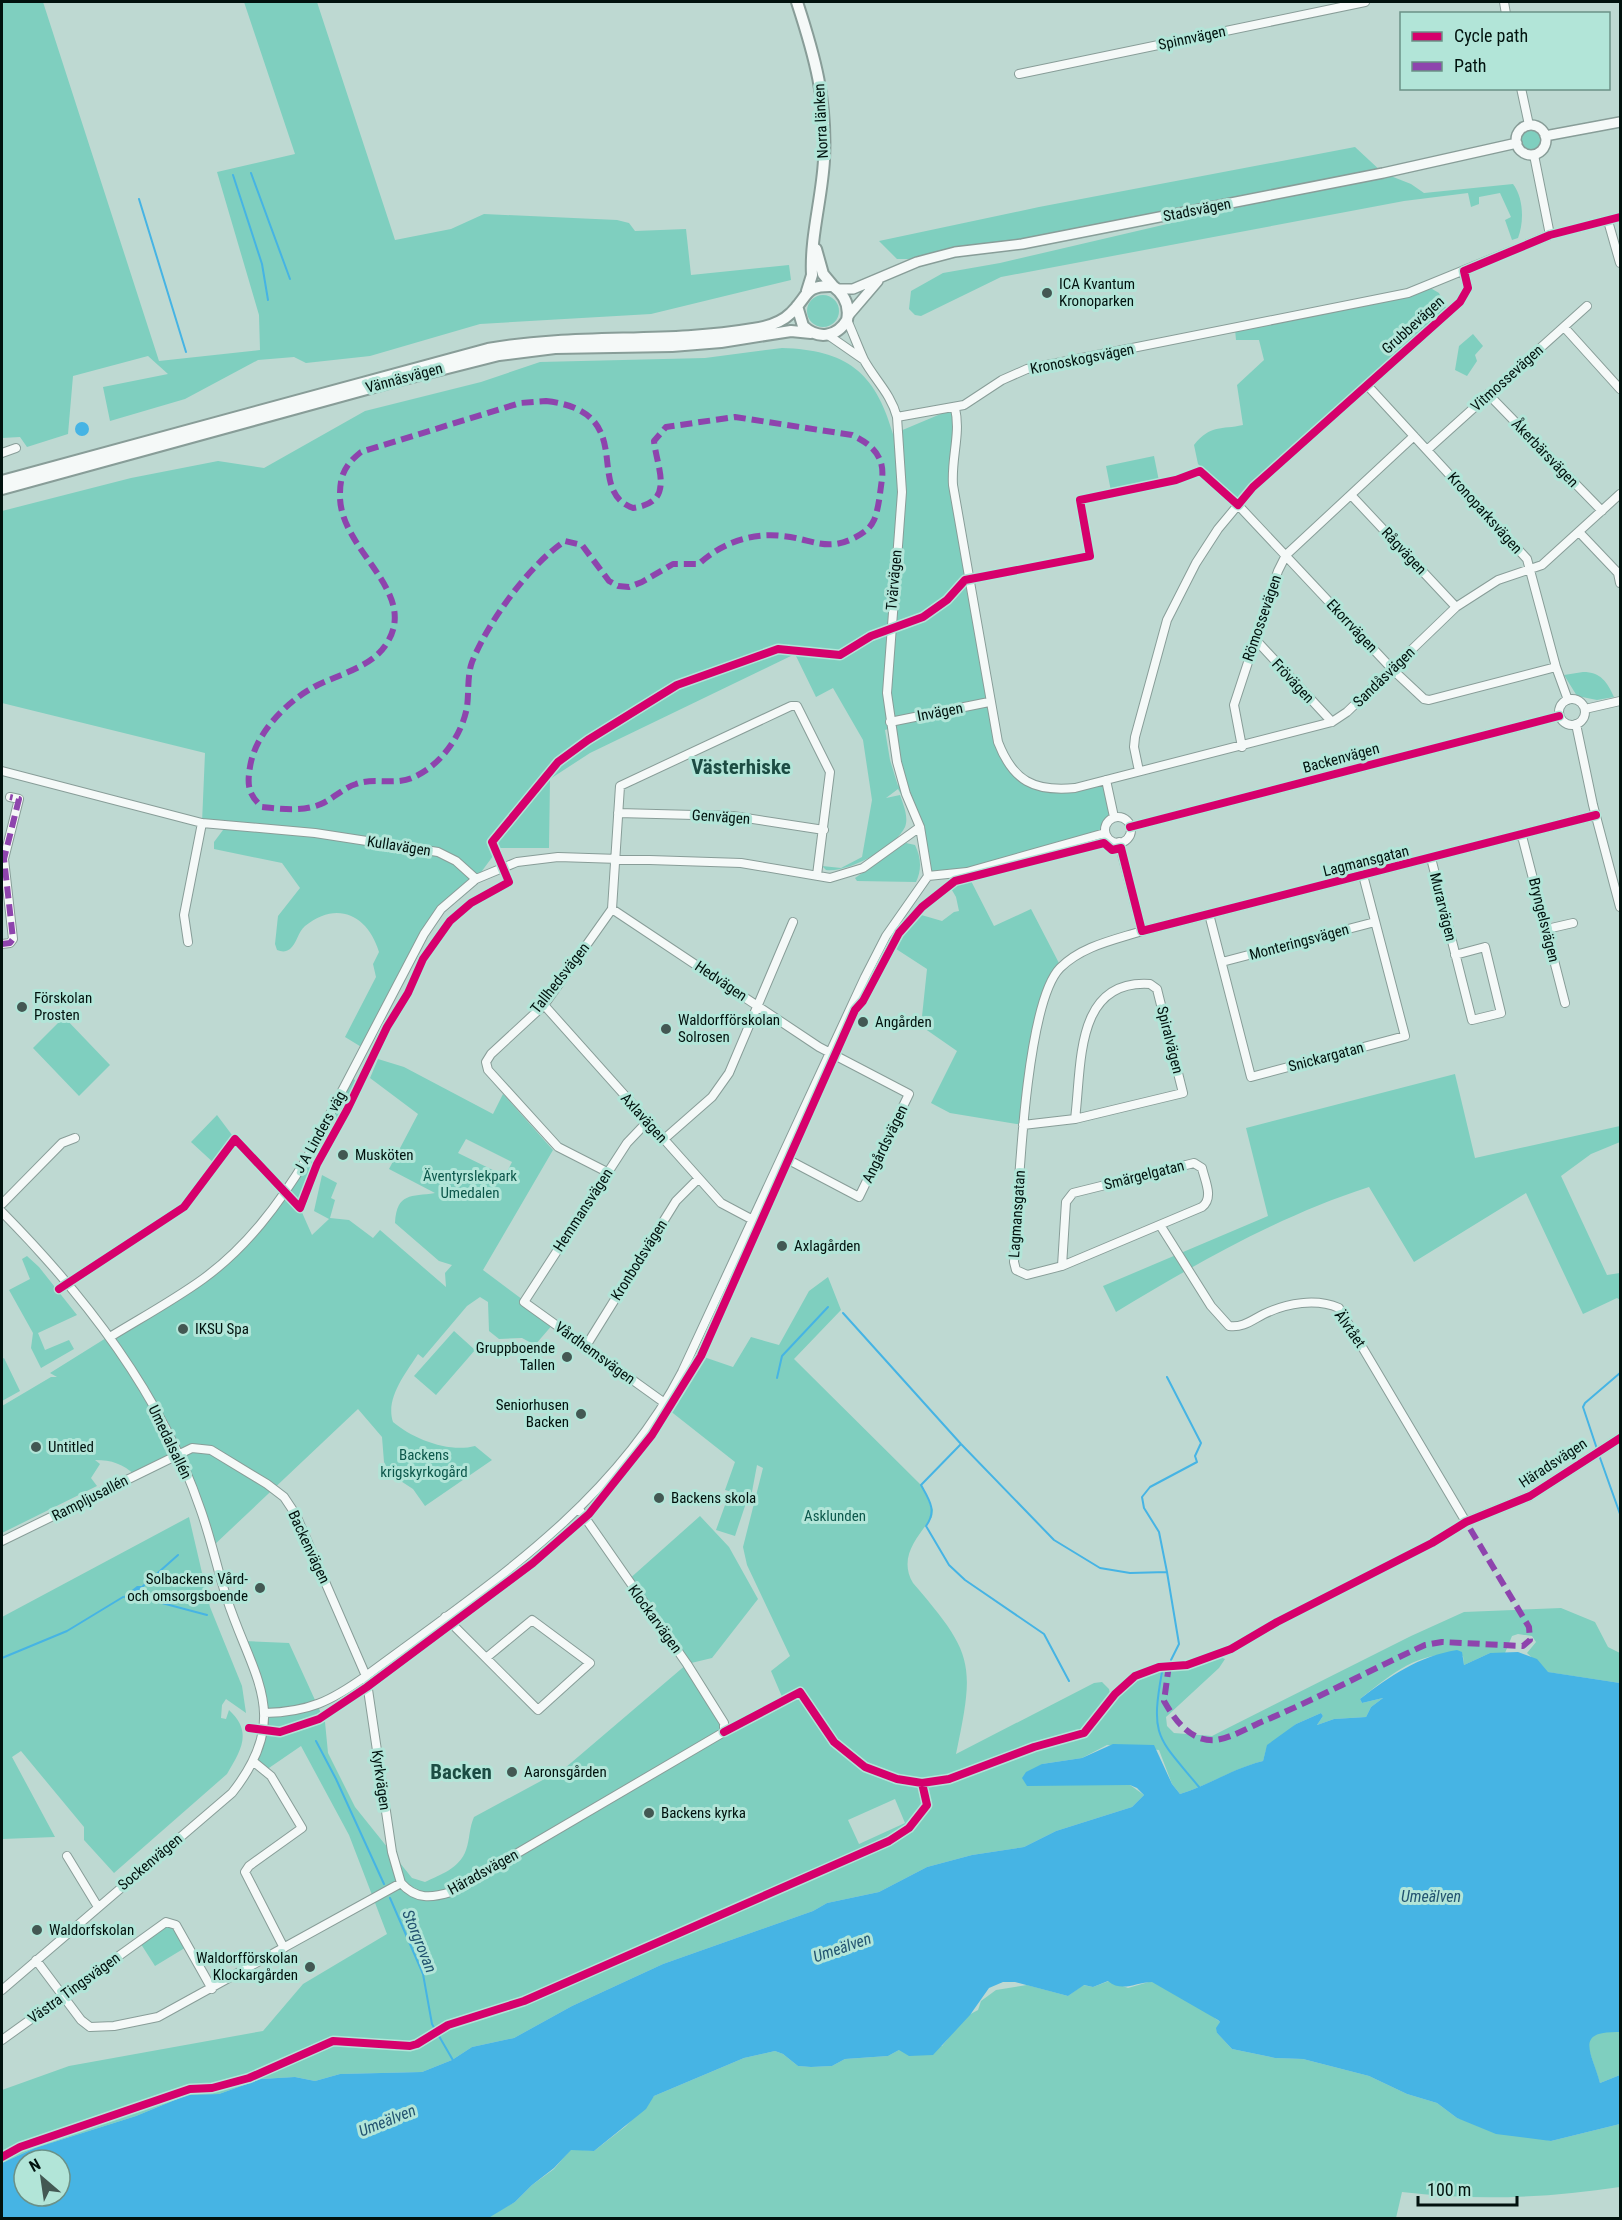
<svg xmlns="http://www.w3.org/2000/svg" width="1622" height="2220" viewBox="0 0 1622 2220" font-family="'Roboto Condensed',sans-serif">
<rect width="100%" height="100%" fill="#bed9d2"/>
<path fill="#7fcfbf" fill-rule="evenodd" d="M2,2H43L159,361L260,350L259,315L217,172L295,154L244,2H317L395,240L451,229L484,214L617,220L629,223L635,231L686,229L691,275L789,265L791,280L651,314L480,324L370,356L306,363L294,357L258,360L185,399L110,421L103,387L168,374L148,356L73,376L68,434L27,447L20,437L2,438Z
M1519 140a12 12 0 1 1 24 0a12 12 0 1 1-24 0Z
M1355,147L1383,173L1411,184L1424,193L1513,184C1524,198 1524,223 1518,238L1512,240L1505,220L1511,217L1500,193L1479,197V204L1471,207L1468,193L1404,201L1001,277L921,316L915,315L909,309L911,291L943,273L1000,263L1360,179L1022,244L914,259H897L879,241L1039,207Z
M1427,286L1439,293L1448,312L1236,501L1198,464L1194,445C1211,424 1221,430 1243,425L1237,385L1264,360L1259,340H1236L1235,329Z
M807 311a16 16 0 1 1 32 0a16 16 0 1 1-32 0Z
M1473,334L1483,346L1475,355L1477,361L1467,376L1455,370L1459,346Z
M782,348C846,350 875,371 893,434L955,408L952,469L998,742L1013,770L1051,790L1106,780L1114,817L1106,824L1105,833L967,872L928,876L920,827L898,789L886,798L900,795C903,804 909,817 905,827C896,847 848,873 826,870L822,866L841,868L862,857L872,800L863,740L833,688L816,697L795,654L590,753L550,779L549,848H499L476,879L441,909L363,1048L345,1037L376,977L373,964L379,952C368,915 337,900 305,926C298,932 297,943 290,949C286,952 282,952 277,950L275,944L278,916L300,888L282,863L214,849V842L226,826L202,823L205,753L2,703V511L131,478L218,461L264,468L365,411L481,382L540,362L705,358ZM891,728L897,762L898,786L890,760L885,730Z
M1154,456L1159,481L1111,491L1106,466Z
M1583,672C1601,672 1607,682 1614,697L1597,700L1577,696L1564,675Z
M906,843L915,845C921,857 922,870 916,882L857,881L855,878Z
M969,877L994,926L1031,909L1061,967L1048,986L1023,1125L950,1113L931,1103L957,1051L921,1026L927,969L890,945L912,917L918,914L942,921L954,912L959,911L956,897L949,885Z
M64,1017L110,1065L79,1096L33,1048Z
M378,1059L404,1067L493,1114L503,1094L553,1150L483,1270L554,1323L535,1345L522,1338L499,1339L489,1331L488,1302L480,1297L467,1306L423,1358L418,1354C406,1373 385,1398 393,1422C413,1439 449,1453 475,1446L492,1460L425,1506L413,1489L390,1474L384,1462L382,1437L358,1409L212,1547L178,1454L135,1475C123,1464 112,1460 95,1460L100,1464L91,1478L97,1486L2,1533V1406L51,1377H57L50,1373L215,1270L286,1192L350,1077L360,1083L317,1164L300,1208L312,1235L329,1219L314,1211L322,1175L337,1183L331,1198L335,1200L330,1218L349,1220L373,1238L380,1230L446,1287L445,1273L452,1265L439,1261L395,1223C397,1192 411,1197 435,1193L389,1169L418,1114L370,1078ZM466,1139L512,1162L505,1176L458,1153Z
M1455,1074L1475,1158L1620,1126V1142L1591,1154L1561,1176L1607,1275L1620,1273V1300L1617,1298L1583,1314L1526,1193L1414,1262L1369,1187C1279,1216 1197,1263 1116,1312L1103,1286L1268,1216L1246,1128Z
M217,1115L235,1139L216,1165L191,1142Z
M27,1256L39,1267L77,1315L38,1333L45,1350L69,1340L74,1349L41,1368L31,1348L33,1333L9,1290L30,1279L22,1259Z
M828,1277L841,1310L794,1359L921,1485L933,1510L932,1517C917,1538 898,1557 913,1583C974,1654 975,1663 956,1754L1094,1683L1102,1682L1109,1689L1112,1703L1127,1686L1142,1676L1160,1670L1188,1668L1220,1657L1225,1659L1219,1668L1166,1717L1167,1726L1174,1733L1212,1736L1411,1636L1464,1612L1561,1608L1595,1622L1608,1647L1620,1653V1683L1547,1672L1527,1653L1536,1642L1532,1636L1518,1634L1512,1636L1505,1653H1490L1464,1665L1463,1656C1421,1648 1392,1674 1360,1699L1362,1703L1383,1698L1371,1707L1366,1717L1334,1719L1317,1725L1323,1716L1321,1713L1296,1724L1266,1750L1263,1761C1232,1769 1210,1785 1180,1794L1172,1784L1159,1750L1107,1745L1082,1758L1042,1764L1085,1784L1130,1785L1144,1795L1132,1807L1056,1831L1024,1847L972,1855L927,1867L879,1892L827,1903L813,1911L663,1964L572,2006L514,2038L472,2047L452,2060L422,2072L340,2074L315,2081L295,2077L261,2079L219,2094L187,2095L136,2116L35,2148L2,2163V2090L69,2066L263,2031L303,1984L387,1934L349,1835L301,1746L266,1770L254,1762L265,1713L244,1641L289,1643L325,1722L328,1753L355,1807L412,1878L425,1882C440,1875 460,1868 466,1850C470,1839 469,1828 474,1817L565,1768L687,1664L627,1581L700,1516L729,1547L758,1599L712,1658L687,1664L724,1732L783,1699L771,1671L790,1656L747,1565L743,1547L763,1468L757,1465L751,1497L725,1490L735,1462L669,1410L701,1356L733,1367L751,1337L779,1345L809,1291ZM895,1799L905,1823L859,1844L848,1820Z
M454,1331L475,1350L436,1395L414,1376Z
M4,1358L20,1391L2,1401V1359Z
M729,1494L747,1500L735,1536L716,1530Z
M189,1517L210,1607L242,1686L246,1713L226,1699L222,1705L221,1718L226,1719L229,1710C253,1732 241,1750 227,1774L114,1873L84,1840V1827L21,1751L12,1757L55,1837L2,1839V1617Z
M169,1921L188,1946L155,1966L139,1941Z
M1109,1981L1128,1988L1152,1981L1207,2012L1220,2022L1217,2033L1232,2049L1275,2058L1303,2059L1369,2076L1407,2094L1437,2103L1457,2118L1551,2141L1620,2124V2187C1547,2198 1475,2201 1402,2192L1396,2218H485L515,2202L532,2185L554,2169L571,2149L594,2151L626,2126L654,2096L744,2058L775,2051L783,2054L798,2066L811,2067L832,2066L845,2059L888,2056L899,2050L942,2046L965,2017L978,2010L981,2001L996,1990L1027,1985L1068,1996L1083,1985L1093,1987Z
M1603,2031L1620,2032V2075L1600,2083L1587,2044L1590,2037Z"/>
<path fill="#46b4e4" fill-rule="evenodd" d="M75 429a7 7 0 1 1 14 0a7 7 0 1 1-14 0Z
M137,1586H141L146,1594L140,1601L131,1602L123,1597Z
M1457,1650L1462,1652L1464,1665L1490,1653L1518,1652L1537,1659L1548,1672L1620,1683V2032C1573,2031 1592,2052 1600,2083L1620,2075V2124L1551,2141L1496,2134L1457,2118L1437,2103L1407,2094L1369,2076L1303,2059L1275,2058L1232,2049L1217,2033L1216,2028L1220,2022L1218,2020L1152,1982C1136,1982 1122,1993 1108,1981L1093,1987L1084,1985L1068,1996L1015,1982H1003L989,1988L970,2015L933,2055L909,2056L899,2050L888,2056L845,2059L832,2066L811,2067L798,2066L783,2054L775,2051L744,2058L654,2096L646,2109L594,2151L571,2150L554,2168L532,2185L515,2202L490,2217L2,2218V2163L35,2148L136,2116L187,2095L219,2094L261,2079L295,2077L315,2081L340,2074L422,2072L452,2060L472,2047L514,2038L572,2006L663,1964L813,1911L827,1903L879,1892L927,1867L972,1855L1024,1847L1056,1831L1132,1807L1144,1795L1137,1788L1130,1785L1027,1786L1022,1778L1026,1772L1042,1764L1082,1758L1113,1744L1154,1745L1172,1784L1180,1794C1210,1785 1231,1769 1263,1761L1267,1745L1296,1724L1321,1713L1323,1716L1317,1725L1334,1719L1366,1717L1371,1707L1383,1698L1362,1703L1360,1699C1390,1676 1419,1656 1457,1650ZM24,2160H60V2196H24Z"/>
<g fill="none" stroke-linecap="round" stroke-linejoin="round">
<path stroke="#46b4e4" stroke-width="2" d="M251,173L290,279
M233,175L262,264L268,300
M139,199L186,352
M843,1313L961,1444L1054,1540L1100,1568L1130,1573L1167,1572
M1167,1377L1201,1443L1195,1456L1197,1462L1150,1487L1142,1497L1144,1508L1159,1532L1167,1572L1179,1644L1171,1660
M777,1378L782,1356L828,1307
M961,1444L921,1485C930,1501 937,1511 926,1526L949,1565L965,1580L1044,1634L1069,1681
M1597,1449L1583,1407L1585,1403L1620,1373
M1599,1455L1620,1514
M142,1587L178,1555
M143,1598L207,1615
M2,1658L67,1631L123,1597
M1162,1672C1150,1738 1158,1737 1199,1787
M316,1741L336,1779L384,1884
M390,1898L423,1974L432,2024L454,2062"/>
<g stroke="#889d98" stroke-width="10">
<path id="minor" d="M1504,2L1506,14
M1019,74L1365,2
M1521,88L1529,125
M1534,155L1550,235
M1608,221L1620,263
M847,320C853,333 858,347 864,360C875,380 891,394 897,417L902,492L887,693L897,762L906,794L920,827L928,876
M1564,327L1620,389
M828,335L864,360
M1367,385L1527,559L1556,667L1568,700
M1488,394L1602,511
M955,408C961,434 951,458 953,485L998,742C1013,781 1034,792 1075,788L1332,722L1347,712L1456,607L1498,580L1542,565L1620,494
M897,417L964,405L1002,380L1027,369L1408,293L1550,235L1620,217
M1427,450L1587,306
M2,453L16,448
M1351,495L1456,607
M1238,505L1393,670L1424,699L1429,700L1556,667
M1579,532L1618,573L1620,583
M1255,639L1332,722
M1559 712a13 13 0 1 1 26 0a13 13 0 1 1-26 0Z
M1585,709L1620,701
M890,722L989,702
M1576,724L1593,805L1620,907
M1242,747L1234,705L1278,571L1286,555L1414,436
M2,771L202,823L315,833L438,852L456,861L476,879
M1139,771L1134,747L1135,737L1167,620L1196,563L1218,529L1253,487L1460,302L1468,288L1464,271
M1106,780L1114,817
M618,813L733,816L824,830
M1105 830a13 13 0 1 1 26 0a13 13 0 1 1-26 0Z
M1130,827L1559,716
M1522,836L1565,1003
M1119,842L1142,931
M1431,858L1472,1020L1501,1013L1485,947L1455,955
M928,876L967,872L1105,833
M612,909L819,1047L909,1094L859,1197L783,1157
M1209,914L1251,1077L1405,1036L1363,875
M1547,929L1573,923
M188,942L184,915L202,823
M2,944L10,943L13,939L4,859L19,799L10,797
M1222,962L1375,922
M544,1005L721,1203L753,1220
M647,1122L627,1143L524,1302L666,1404
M1023,1125L1075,1119C1082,1066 1074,979 1150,984L1157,989L1183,1093L1075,1119
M663,1140L712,1097L729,1073L793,922
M607,1172L558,1147L488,1070L486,1062L491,1054L544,1005L612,909L620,786L791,706H797L830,772L817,875
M2,1204L62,1143L75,1138
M2,1212C85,1296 161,1394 200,1508C211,1538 217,1569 227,1599C253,1678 293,1716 232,1793L2,1990
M1160,1225L1211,1306L1229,1326C1243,1328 1252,1320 1264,1314C1287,1303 1316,1298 1339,1308L1466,1522L1530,1496L1620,1438
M1062,1266L1066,1202L1073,1193L1194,1163L1202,1168C1205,1181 1214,1198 1202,1207L1062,1266L1027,1275L1016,1270L1014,1262C1018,1204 1024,1005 1060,968C1082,946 1114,940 1142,931L1596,815
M110,1337C141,1318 174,1300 203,1279C247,1247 279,1204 307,1158L424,934L441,909L476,879L517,862L558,857L741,863L830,878L863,868L920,827
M586,1346L676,1201L698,1179
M2,1541L192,1448L211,1450L267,1484L284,1497L296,1515L366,1676L392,1852L401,1883
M445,1617L538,1710L590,1663L532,1620L486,1658
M265,1713C309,1712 331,1701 366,1676C483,1589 613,1506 682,1372L865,977L886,936L928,876
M254,1762L271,1776L302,1828L249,1866L245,1872L284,1948
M67,1856L98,1907
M36,1960L81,2020L90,2027L114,2026L158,2017L401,1883C416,1900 432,1898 451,1892L724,1732V1723L687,1664L579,1509
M2,2040L166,1922L176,1925L212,1989"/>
</g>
<g stroke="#889d98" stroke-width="12">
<path id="major" d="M1516 140a15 15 0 1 1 30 0a15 15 0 1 1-30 0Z
M1545,136L1620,122
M837,289H853L917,262L955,252L1022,244L1383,173L1517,143
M848,316L878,281"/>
</g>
<g stroke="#889d98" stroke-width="14">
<path id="highway" d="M797,2C815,57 827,100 824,160C822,198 810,237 812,275L807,291
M816,249L823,274L833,286
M2,481L488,349C576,333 666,344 753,329C767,327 781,323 791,313C809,296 803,285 833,286C845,295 850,306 847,320C837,337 818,340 803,326L797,306
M2,489L396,381L499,355L555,348L672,346L721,342L791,331L811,333"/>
</g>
<use href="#minor" stroke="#f5f9f8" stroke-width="8"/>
<use href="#major" stroke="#f5f9f8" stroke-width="9"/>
<use href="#highway" stroke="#f5f9f8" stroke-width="10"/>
<path stroke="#8e44ad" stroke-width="6" stroke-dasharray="12 6" stroke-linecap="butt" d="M546,401C641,412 582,490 633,508C676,502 657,469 654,441L666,427L735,417L852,435C871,444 885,456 882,479C880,492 879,508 874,520C870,529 862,534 854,538C826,552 812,539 783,536C753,532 721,543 699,564H673L642,582L629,587L618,586L609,581L582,545L565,541C529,565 488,622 472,662C467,676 469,693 467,707C462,735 441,765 414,777C396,786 375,777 356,784C343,788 333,799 321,804C303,812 280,809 262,807C248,794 247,785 250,767C255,734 286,702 314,687C336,675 370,668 385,646C423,592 338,551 340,494C340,474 346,464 361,452L520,403Z
M2,944L10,943L13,939L4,859L19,799L10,797
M1169,1665L1164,1701C1175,1720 1190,1742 1216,1740C1230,1738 1246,1729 1259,1723C1315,1700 1370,1670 1425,1645L1442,1642L1523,1646L1530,1640L1529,1627L1466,1522"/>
<g stroke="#b2e5d8" stroke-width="11">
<path id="cycleway" d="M1130,827L1559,716
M59,1289L184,1207L235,1139L300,1208L317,1164L347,1110L387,1027L408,993L423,959L450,921L471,903L509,882L492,842L558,762L588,740L677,685L778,649L840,655L871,636L923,617L947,600L965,580L1090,556L1080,500L1176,480L1200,471L1238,505L1253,487L1460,302L1468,288L1464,271L1550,235L1620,217
M249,1728L280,1732L319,1719L367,1687L533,1563L589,1514L652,1435L701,1356L855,1010L863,1001L899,933L922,907L955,881L1104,843L1112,850L1121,848L1142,931L1596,815
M724,1732L800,1692L834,1742L865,1767L897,1779L922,1783L949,1779L1034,1747L1084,1733L1115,1694L1135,1676L1159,1667L1187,1665L1231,1649L1277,1622L1432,1543L1466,1522L1530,1496L1620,1438
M2,2157L20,2147L190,2089L212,2088L249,2078L333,2041L410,2046L417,2044L448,2025L524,2001L889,1841L909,1828L927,1805L922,1783"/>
</g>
<use href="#cycleway" stroke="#d6006c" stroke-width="8"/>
</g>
<g fill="#435853" stroke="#b2e5d8" stroke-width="2">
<circle cx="1047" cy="293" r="6"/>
<circle cx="22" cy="1007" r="6"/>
<circle cx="863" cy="1022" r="6"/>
<circle cx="666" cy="1029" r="6"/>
<circle cx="343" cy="1155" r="6"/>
<circle cx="782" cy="1246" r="6"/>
<circle cx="183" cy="1329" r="6"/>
<circle cx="567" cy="1357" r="6"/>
<circle cx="581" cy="1414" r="6"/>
<circle cx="36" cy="1447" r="6"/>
<circle cx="659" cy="1498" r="6"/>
<circle cx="260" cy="1588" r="6"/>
<circle cx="512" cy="1772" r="6"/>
<circle cx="649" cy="1813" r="6"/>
<circle cx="37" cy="1930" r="6"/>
<circle cx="310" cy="1967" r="6"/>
</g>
<g text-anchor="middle" stroke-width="6" stroke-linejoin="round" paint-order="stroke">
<g font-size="15" fill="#01120e" stroke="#b2e5d8">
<text transform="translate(1192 38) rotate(-12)" y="5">Spinnvägen</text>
<text transform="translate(821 121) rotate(-93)" y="5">Norra länken</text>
<text transform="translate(1197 210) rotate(-11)" y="5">Stadsvägen</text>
<text transform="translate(1413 325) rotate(-42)" y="5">Grubbevägen</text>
<text transform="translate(1082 359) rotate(-11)" y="5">Kronoskogsvägen</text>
<text transform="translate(404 378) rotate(-15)" y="5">Vännäsvägen</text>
<text transform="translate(1507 378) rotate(-42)" y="5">Vitmossevägen</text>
<text transform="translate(1545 453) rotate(46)" y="5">Åkerbärsvägen</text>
<text transform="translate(1485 513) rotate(48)" y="5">Kronoparksvägen</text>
<text transform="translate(1404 551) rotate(47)" y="5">Rågvägen</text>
<text transform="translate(894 580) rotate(-85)" y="5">Tvärvägen</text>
<text transform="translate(1262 618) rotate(-71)" y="5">Römossevägen</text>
<text transform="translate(1352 626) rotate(47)" y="5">Ekorrvägen</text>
<text transform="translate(1384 677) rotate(-44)" y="5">Sandåsvägen</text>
<text transform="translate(1293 681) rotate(47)" y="5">Frövägen</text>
<text transform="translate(940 712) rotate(-11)" y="5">Invägen</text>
<text transform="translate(1341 758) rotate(-15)" y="5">Backenvägen</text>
<text transform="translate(721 817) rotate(4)" y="5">Genvägen</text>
<text transform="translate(399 846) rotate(9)" y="5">Kullavägen</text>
<text transform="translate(1366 861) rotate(-14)" y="5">Lagmansgatan</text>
<text transform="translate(1443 907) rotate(76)" y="5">Murarvägen</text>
<text transform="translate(1544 920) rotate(76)" y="5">Bryngelsvägen</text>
<text transform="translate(1299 942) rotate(-15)" y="5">Monteringsvägen</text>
<text transform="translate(560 978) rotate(-52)" y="5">Tallhedsvägen</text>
<text transform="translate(721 981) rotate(34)" y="5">Hedvägen</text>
<text transform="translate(1170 1040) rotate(76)" y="5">Spiralvägen</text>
<text transform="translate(1326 1057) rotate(-15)" y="5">Snickargatan</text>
<text transform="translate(644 1118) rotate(48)" y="5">Axlavägen</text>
<text transform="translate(320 1132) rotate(-61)" y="5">J A Linders väg</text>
<text transform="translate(885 1144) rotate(-64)" y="5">Angårdsvägen</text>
<text transform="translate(1144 1175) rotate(-14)" y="5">Smärgelgatan</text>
<text transform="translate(583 1210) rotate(-57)" y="5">Hemmansvägen</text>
<text transform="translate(1017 1214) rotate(-86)" y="5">Lagmansgatan</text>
<text transform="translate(639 1260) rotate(-58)" y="5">Kronbodsvägen</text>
<text transform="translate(1350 1329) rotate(55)" y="5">Älvtået</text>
<text transform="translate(595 1353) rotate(36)" y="5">Vårdhemsvägen</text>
<text transform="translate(170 1442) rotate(64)" y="5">Umedalsallén</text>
<text transform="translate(1553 1463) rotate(-33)" y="5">Häradsvägen</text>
<text transform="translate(90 1498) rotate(-27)" y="5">Rampljusallén</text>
<text transform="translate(309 1547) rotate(65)" y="5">Backenvägen</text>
<text transform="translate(655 1619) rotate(54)" y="5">Klockarvägen</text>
<text transform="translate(381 1780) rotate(82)" y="5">Kyrkvägen</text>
<text transform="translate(150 1862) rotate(-40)" y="5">Sockenvägen</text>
<text transform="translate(483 1872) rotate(-29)" y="5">Häradsvägen</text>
<text transform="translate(74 1988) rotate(-36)" y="5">Västra Tingsvägen</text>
</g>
<g font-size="15" fill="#01120e" stroke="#b2e5d8" text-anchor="start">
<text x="1059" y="289">ICA Kvantum<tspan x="1059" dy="17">Kronoparken</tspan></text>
<text x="34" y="1003">Förskolan<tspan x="34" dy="17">Prosten</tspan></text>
<text x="678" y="1025">Waldorfförskolan<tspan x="678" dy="17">Solrosen</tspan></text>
<text x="875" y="1027">Angården</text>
<text x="355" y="1160">Musköten</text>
<text x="794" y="1251">Axlagården</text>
<text x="195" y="1334">IKSU Spa</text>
<text x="555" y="1353" text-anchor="end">Gruppboende<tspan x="555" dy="17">Tallen</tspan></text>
<text x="569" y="1410" text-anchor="end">Seniorhusen<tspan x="569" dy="17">Backen</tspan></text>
<text x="48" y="1452">Untitled</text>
<text x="671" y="1503">Backens skola</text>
<text x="248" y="1584" text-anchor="end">Solbackens Vård-<tspan x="248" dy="17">och omsorgsboende</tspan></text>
<text x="524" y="1777">Aaronsgården</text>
<text x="661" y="1818">Backens kyrka</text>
<text x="49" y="1935">Waldorfskolan</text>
<text x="298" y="1963" text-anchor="end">Waldorfförskolan<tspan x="298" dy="17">Klockargården</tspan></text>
</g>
<g font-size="15" fill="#0d584c" stroke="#b2e5d8">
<text x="470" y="1181">Äventyrslekpark<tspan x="470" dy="17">Umedalen</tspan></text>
<text x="424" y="1460">Backens<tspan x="424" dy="17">krigskyrkogård</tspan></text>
<text x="835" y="1521">Asklunden</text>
</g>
<g font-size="16" font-style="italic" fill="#225370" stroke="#b2e5d8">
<text x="1431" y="1902">Umeälven</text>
<text transform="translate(420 1941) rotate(68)" y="6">Storgrovan</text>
<text transform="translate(842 1947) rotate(-19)" y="6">Umeälven</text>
<text transform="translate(387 2120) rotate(-22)" y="6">Umeälven</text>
</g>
<g font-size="21" font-weight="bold" fill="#1c4c43" stroke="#b2e5d8">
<text x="741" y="774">Västerhiske</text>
<text x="461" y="1779">Backen</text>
</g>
</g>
<rect width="1622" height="2220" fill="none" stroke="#01120e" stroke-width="6"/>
<rect x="1400" y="12" width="210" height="78" fill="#b2e5d8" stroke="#6b9187" stroke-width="1.5"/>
<rect x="1412" y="32" width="30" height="9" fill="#d6006c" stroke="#6b9187" stroke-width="1.5"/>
<text x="1454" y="42" font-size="18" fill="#01120e">Cycle path</text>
<rect x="1412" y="62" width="30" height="9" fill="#8e44ad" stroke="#6b9187" stroke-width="1.5"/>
<text x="1454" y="72" font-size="18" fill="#01120e">Path</text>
<g transform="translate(42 2178) rotate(331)"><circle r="28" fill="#b2e5d8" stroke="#6b9187" stroke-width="1.5"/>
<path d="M0-4.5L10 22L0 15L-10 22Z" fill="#435853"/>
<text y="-9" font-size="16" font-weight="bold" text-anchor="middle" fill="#01120e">N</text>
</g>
<path d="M1418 2196v9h99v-9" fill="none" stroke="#01120e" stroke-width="3"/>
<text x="1427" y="2196" font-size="18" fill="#01120e" stroke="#b2e5d8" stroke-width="4.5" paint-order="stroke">100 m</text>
</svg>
